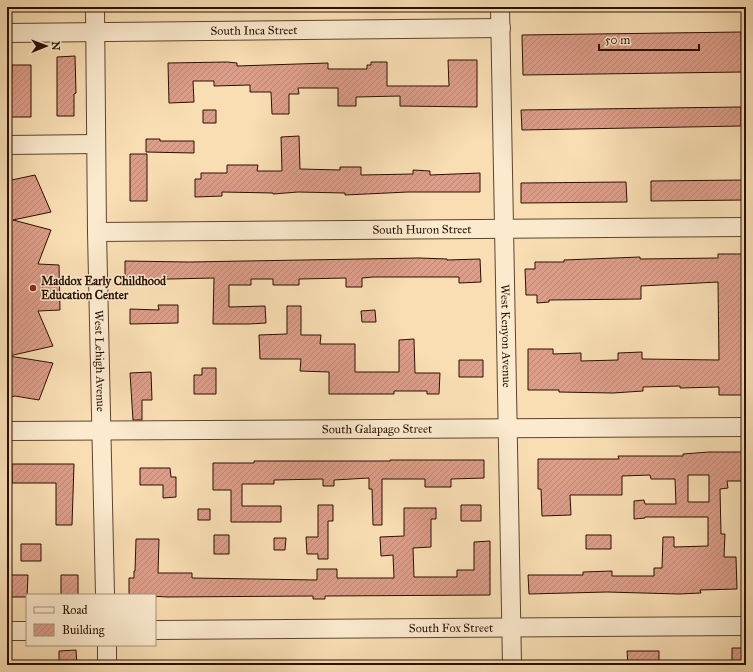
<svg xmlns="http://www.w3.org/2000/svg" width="753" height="672" viewBox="0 0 753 672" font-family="'IM FELL Great Primer',serif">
<defs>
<pattern id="building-hatch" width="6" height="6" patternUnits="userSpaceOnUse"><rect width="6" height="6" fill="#dc9d89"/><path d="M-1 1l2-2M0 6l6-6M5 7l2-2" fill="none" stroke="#bd8674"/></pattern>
</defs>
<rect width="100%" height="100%" fill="#f9deb4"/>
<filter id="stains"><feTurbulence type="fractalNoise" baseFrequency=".005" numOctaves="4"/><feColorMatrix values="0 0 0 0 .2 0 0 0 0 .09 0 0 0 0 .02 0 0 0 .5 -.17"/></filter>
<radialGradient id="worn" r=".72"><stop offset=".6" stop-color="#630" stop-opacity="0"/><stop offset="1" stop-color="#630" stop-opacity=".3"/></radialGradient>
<path fill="url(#building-hatch)" stroke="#2a1000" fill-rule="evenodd" d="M741,32L742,72L523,75L522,35Z
M75,56L76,93L74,94V116H57V57Z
M448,60H477V107L400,106V96L356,97V106H338V88H298L299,94H289V114H272L271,92H250V85L214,86V81H193L194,102L169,103L168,63L227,62L237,63V66L328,63V69H367V65H371V62H387V86H449Z
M12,65H31V117H7V103H11Z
M741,107V126L522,130L521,110Z
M203,110H216V123H203Z
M299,136L300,169L340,170V167H361V175L413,174V170L430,171V175L480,173V192H408L345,195V193L298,192L273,194V193L222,192V196L195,197V179H201V173H227V165H258L257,171H282L281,137Z
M146,139H160V141H194V153L146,152Z
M130,154H147V201H130Z
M35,175L51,212L13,220L51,230L38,264L59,265L60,310L38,311L53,346L9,356L53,363L39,400L15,396L7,398V181Z
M746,180V200L651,201V181Z
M626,182L627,202L521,203V183Z
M718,254H744L746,395H719V387L680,388V386L643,387V391L613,393L559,392V390H528V349H553V354L581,353V361L618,360V353L642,352V359L719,360L718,282L641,286V299L549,300V302L537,303V295H526L525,269H535V262H564V260L640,257V259L718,258Z
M419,258L447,259V260L480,259L481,282L459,283V277H373L362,278V287H346V278L299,279V285H273V279H251V285H229V307L265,306L266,323L249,324H213L214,278L125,280V261L189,262Z
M158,305H178V323L130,324V309L159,310Z
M287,306H301V335H321L320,344H355V372H399V340L414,339L415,373H440L439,394H427V391H394V394H329V372L300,371L301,359H260L259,335L287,334Z
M375,310L376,322H362L361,311Z
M459,360H483V377H459Z
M202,368H216V394H194V375H202Z
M151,372L152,400H142V420H133L130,373Z
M709,452H746V481H727L728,488L720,489L721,534H725L724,557H736L737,589L700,590L701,593L679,594L607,592L529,594L528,575H583V572L612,571V576H654V568H662L663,537H674V547L708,546V517H645V518L634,519V501L644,500L645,504H676L675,479H651L650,475L622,476V495H570L571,515L542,516L541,489H538V459H619L618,456H683V454ZM688,475H709V502H688Z
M390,460H484V478L451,479V487H425V479H382V525H373L372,489H369V478L334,480V486H323V479L274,480V484H242V506H281V522H231V490H213V463H254V461H390Z
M12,464H74L72,525H56V483H12Z
M140,468H170L171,477H176V497L163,498V485H140Z
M318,505H333V521H328V559H318V554H307L306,537H318Z
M461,505H481V521H461Z
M404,508H436V519H431V547L413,548L414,577H457V570H474V542L490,541V595L325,596V599H313V596L168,597L129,595V578H134V571H135L136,539H159L158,573H192V578L317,580V569H337V578H394L393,555L381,556L380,537L404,536Z
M198,509H210V520H198Z
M214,535H229V554H214Z
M586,535H611V549H586Z
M274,538H286L285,550H274Z
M21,544H41V561H21Z
M7,575H28L27,597H7Z
M61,575H78V595H61Z
M732,648H746V662H732Z
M76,650L77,665H59V651Z
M627,651H659V664L628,665Z"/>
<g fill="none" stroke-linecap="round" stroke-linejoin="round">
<g stroke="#5e442d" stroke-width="20">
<g id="minor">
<path id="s1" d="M95,7L97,232L105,595"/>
<path id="s2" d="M500,7L512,665"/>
<path id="s3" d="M7,33L501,28"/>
<path d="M7,145L96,144"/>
<path id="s4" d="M97,232L746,227"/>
<path id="s5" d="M7,431L746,427"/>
<path id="s6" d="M155,630L746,626"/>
<path d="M7,631H27"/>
<path d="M107,645V665"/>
</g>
</g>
<use href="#minor" stroke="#fbeace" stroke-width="18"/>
</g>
<circle fill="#8f2418" stroke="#fbeace" stroke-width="1.5" cx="33" cy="288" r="4"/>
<g text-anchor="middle" stroke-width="3" stroke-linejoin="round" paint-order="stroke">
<g font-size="12" fill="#2a1000" stroke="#fbeace">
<text dy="4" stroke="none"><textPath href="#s3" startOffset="247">South Inca Street</textPath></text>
<text dy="4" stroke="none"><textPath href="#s4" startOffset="325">South Huron Street</textPath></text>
<text dy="4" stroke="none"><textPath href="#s2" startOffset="329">West Kenyon Avenue</textPath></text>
<text dy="4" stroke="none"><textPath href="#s1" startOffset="354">West Lehigh Avenue</textPath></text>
<text dy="4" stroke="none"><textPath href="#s5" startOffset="370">South Galapago Street</textPath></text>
<text dy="4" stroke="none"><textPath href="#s6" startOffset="296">South Fox Street</textPath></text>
</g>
<g font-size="12" font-weight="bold" fill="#2a1000" stroke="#fbeace" text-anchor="start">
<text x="41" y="285">Maddox Early Childhood<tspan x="41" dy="14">Education Center</tspan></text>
</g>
</g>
<rect width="753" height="672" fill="none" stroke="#f9deb4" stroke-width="24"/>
<rect x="8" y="8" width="737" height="656" fill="none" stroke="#2a1000" stroke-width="2"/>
<rect x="12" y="12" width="729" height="648" fill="none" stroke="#2a1000"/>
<rect x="26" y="594" width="130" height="52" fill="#fbeace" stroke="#a7937c"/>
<rect x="34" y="607" width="20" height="6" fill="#fbeace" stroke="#a7937c"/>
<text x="62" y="614" font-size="12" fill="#2a1000">Road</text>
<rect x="34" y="624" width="20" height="12" fill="url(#building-hatch)" stroke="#a7937c"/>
<text x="62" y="634" font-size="12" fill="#2a1000">Building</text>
<g transform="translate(46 46) rotate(89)" stroke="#fbeace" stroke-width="3" paint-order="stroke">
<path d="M0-3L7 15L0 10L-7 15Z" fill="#2a1000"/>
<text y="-6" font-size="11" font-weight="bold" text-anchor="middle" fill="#2a1000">N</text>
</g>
<path d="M599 44v6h100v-6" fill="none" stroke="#2a1000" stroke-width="2"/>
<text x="605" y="44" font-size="12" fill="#2a1000" stroke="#fbeace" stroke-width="3" paint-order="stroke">50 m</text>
<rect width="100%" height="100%" filter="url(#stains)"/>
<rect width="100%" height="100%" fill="url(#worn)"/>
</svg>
